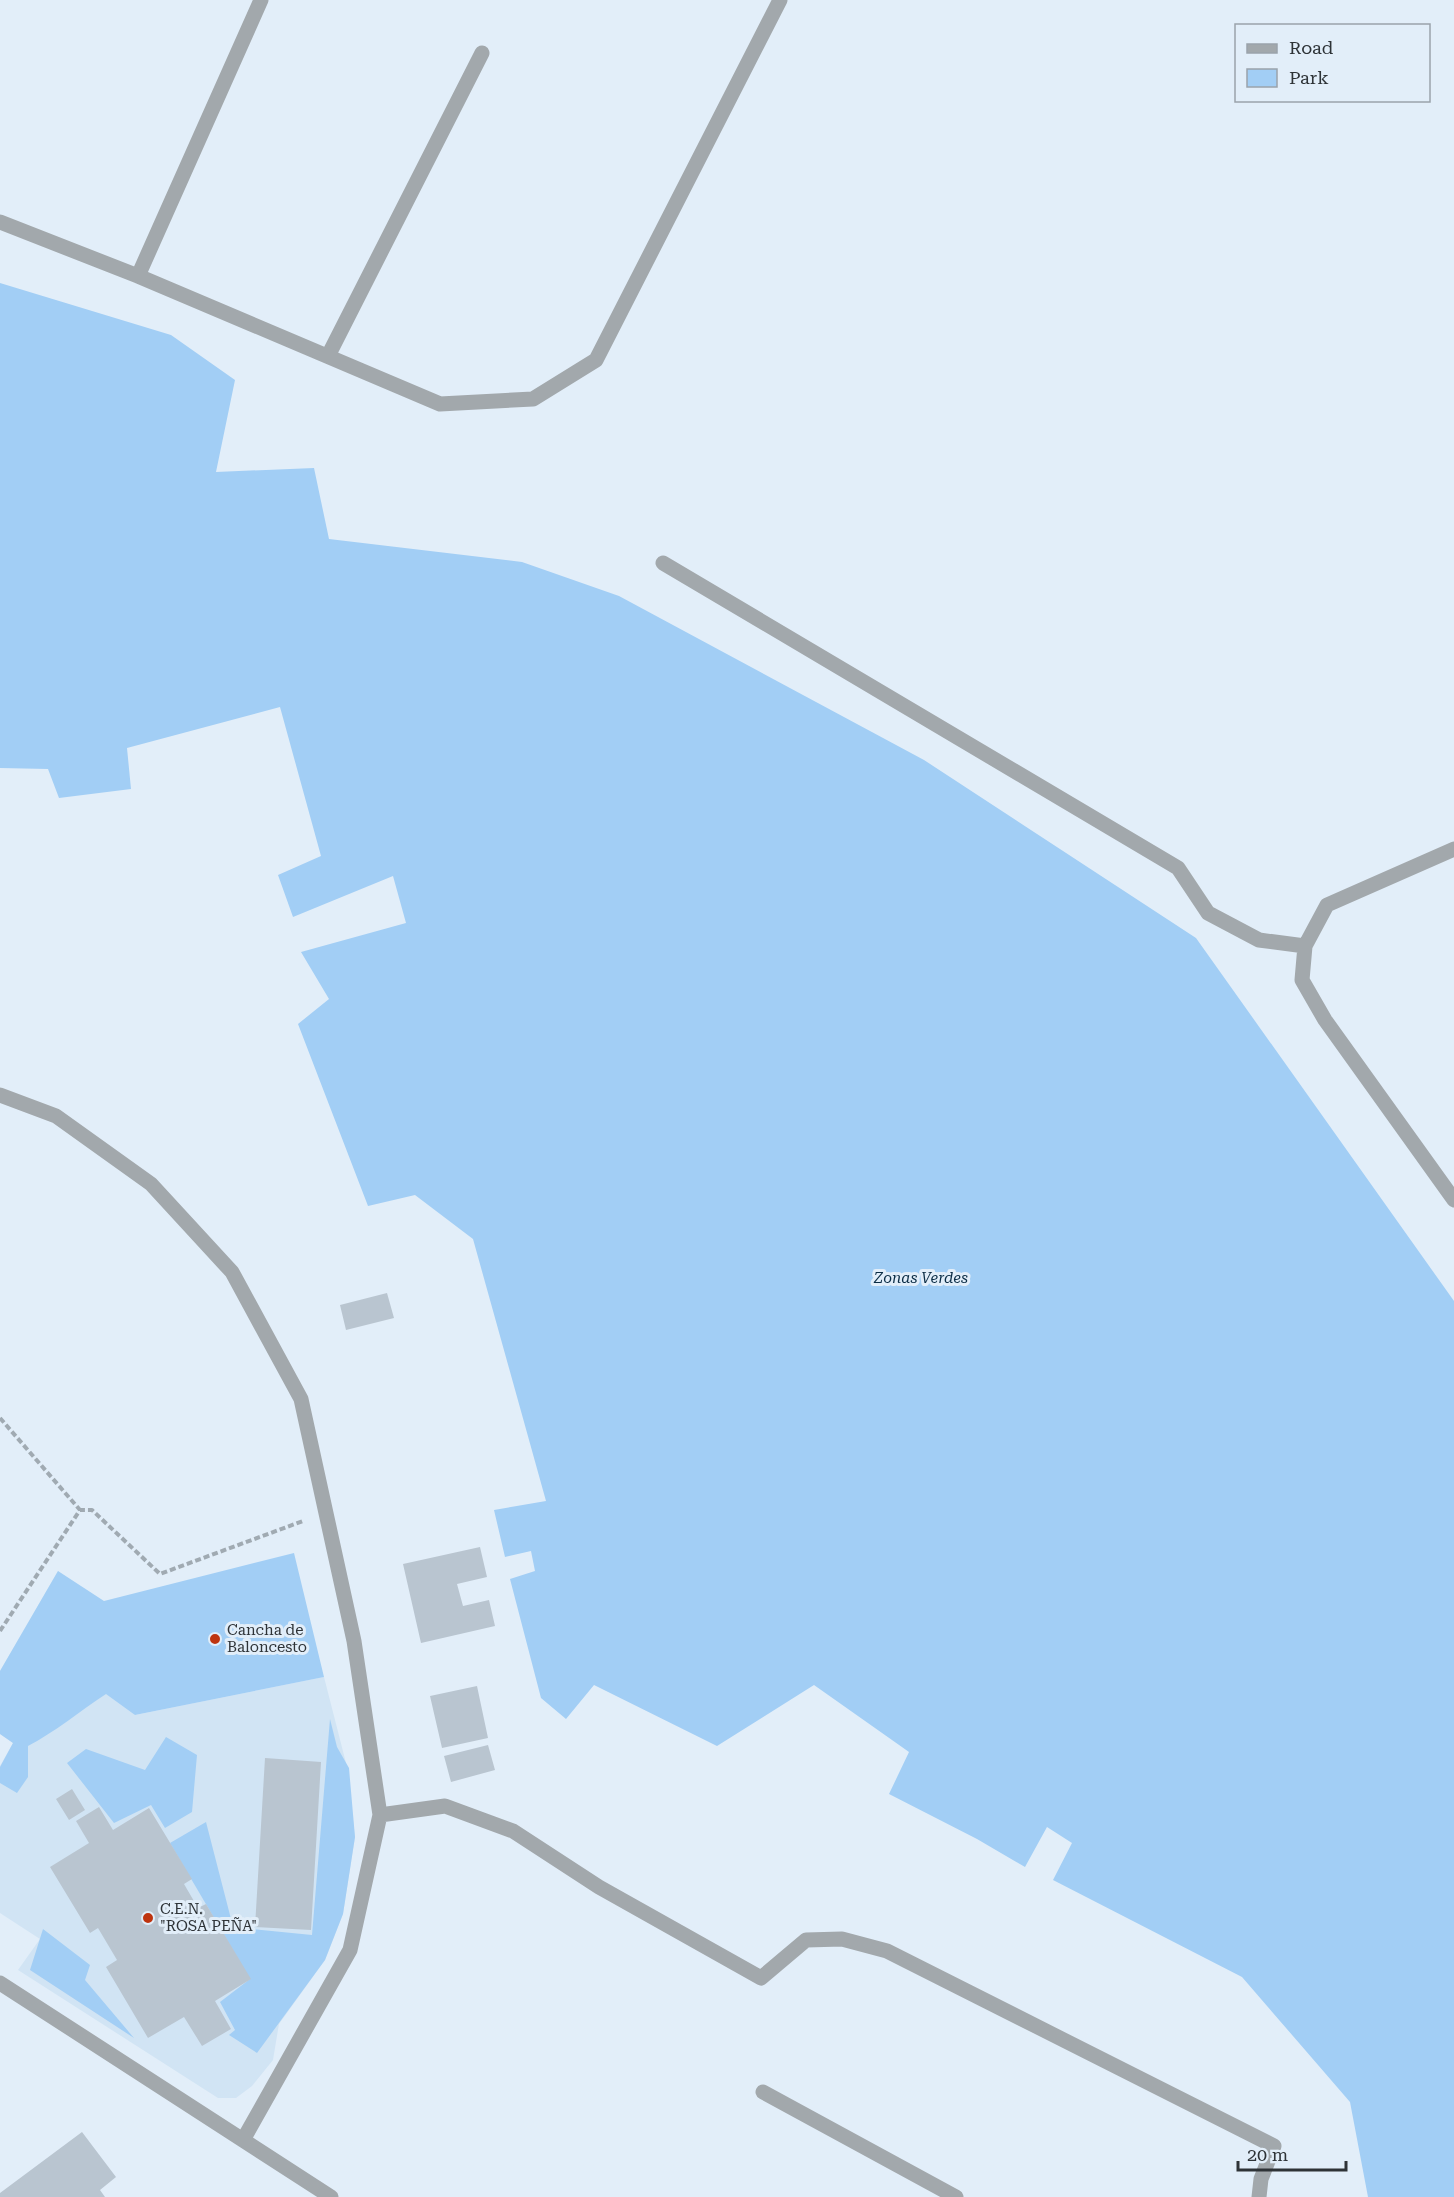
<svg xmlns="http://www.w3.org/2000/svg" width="1454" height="2197" viewBox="0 0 1454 2197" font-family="'Roboto Serif',serif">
<rect width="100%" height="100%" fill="#e2eef9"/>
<path fill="#d1e4f4" d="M58,1571L135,1715L324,1677L346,1763L355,1837L343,1914L325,1960L279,2024L273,2060L252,2086L236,2098H218L18,1970L40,1939L0,1913V1766L13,1743L0,1734V1671Z"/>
<path fill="#a2cef5" d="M0,283L171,335L235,380L216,472L314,468L329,539L522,562L619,596L924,760L1196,938L1454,1301V2197H1368L1350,2102L1242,1977L1053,1880L1072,1843L1047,1827L1025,1867L977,1839L889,1794L909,1752L814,1685L717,1746L594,1685L566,1719L541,1698L510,1579L535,1571L531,1551L505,1557L494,1510L546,1501L473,1239L415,1195L368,1206L298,1024L329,999L301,952L406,923L393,876L293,917L278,875L321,856L280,707L127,748L131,789L59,798L48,769L0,768Z
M294,1553L324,1677L135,1715L106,1694C80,1711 55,1732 28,1746V1777L17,1793L0,1783V1767L13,1743L0,1734V1671L58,1571L104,1601Z
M330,1719L337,1747L349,1768L355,1837L343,1914L325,1960L257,2053L229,2035L235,2030L220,2002L250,1979L170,1843L206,1822L231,1919H250L252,1929L312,1935Z
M166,1737L197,1755L192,1812L165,1828L151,1805L114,1823L67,1763L86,1749L145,1770Z
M43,1929L90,1965L85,1980L134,2038L30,1970Z"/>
<path fill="#b9c5d0" d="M387,1293L394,1318L346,1330L340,1305Z
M480,1547L487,1577L457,1584L463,1606L489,1600L495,1626L421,1643L403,1564Z
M477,1686L488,1738L442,1748L430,1696Z
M488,1745L495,1770L451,1782L444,1756Z
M265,1758L321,1762L311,1930L255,1927Z
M72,1789L85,1810L69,1820L56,1799Z
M99,1807L113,1830L149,1808L192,1879L184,1884L198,1908L206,1904L251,1979L215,2001L231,2029L202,2046L184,2017L148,2038L106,1967L117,1960L98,1928L90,1933L50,1867L89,1843L76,1821Z
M82,2132L116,2177L100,2190L105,2197H0V2193Z"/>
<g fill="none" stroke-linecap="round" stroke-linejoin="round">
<path stroke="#a0aab2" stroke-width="4" stroke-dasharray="6 3" stroke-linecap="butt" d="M0,1418L80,1510
M0,1631L80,1510H92L160,1574L303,1521"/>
<path stroke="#a2a8ac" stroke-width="15" d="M0,222L138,276L440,404L533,399L596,360L780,0
M138,276L261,0
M328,356L482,53
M663,563L1178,868L1208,913L1259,940L1305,946
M1454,849L1327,905L1305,946L1302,980L1325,1020L1454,1200
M0,1095L56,1116L151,1184L232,1272L301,1399L354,1641L380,1815L350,1950L243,2140
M380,1815L445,1806L513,1831L599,1887L761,1978L806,1940L842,1939L887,1951L1274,2146L1261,2179L1259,2197
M0,1983L331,2197
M763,2092L956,2197"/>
</g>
<g fill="#be340f" stroke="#e2eef9" stroke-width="2">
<circle cx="215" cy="1639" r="6"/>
<circle cx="148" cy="1918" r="6"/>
</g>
<g text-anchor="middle" stroke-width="6" stroke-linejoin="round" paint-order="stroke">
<g font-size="15" font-style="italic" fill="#0a2c45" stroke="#e2eef9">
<text x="921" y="1283">Zonas Verdes</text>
</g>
<g font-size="15" fill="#2e3337" stroke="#e2eef9" text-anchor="start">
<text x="227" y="1635">Cancha de<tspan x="227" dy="17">Baloncesto</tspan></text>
<text x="160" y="1914">C.E.N.<tspan x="160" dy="17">"ROSA PEÑA"</tspan></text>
</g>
</g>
<rect x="1235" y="24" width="195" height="78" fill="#e2eef9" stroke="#9aa3ab" stroke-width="1.5"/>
<rect x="1247" y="44" width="30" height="9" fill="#a2a8ac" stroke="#9aa3ab" stroke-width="1.5"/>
<text x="1289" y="54" font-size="18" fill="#2e3337">Road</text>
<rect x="1247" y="69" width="30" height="18" fill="#a2cef5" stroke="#9aa3ab" stroke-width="1.5"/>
<text x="1289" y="84" font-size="18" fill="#2e3337">Park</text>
<path d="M1238 2161v9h108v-9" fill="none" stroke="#2e3337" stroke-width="3"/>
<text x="1247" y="2161" font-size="18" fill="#2e3337" stroke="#e2eef9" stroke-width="4.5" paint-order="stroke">20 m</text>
</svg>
